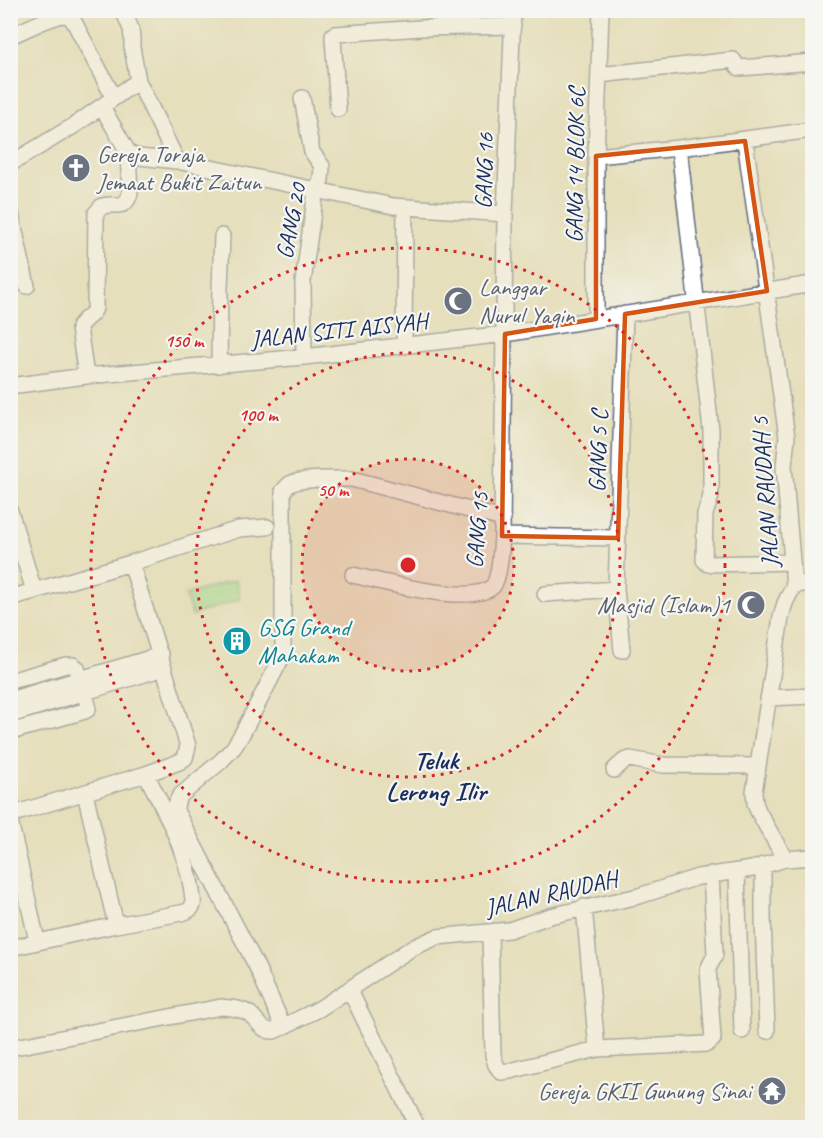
<svg xmlns="http://www.w3.org/2000/svg" width="823" height="1138" viewBox="0 0 823 1138" font-family="Caveat,sans-serif">
<rect width="100%" height="100%" fill="#f6f6f2"/>
<filter id="ink" filterUnits="userSpaceOnUse"><feTurbulence type="fractalNoise" baseFrequency=".0167" numOctaves="2"/><feDisplacementMap in="SourceGraphic" scale="12" xChannelSelector="R" yChannelSelector="G"/><feConvolveMatrix kernelMatrix="1 2 1 2 8 2 1 2 1" color-interpolation-filters="sRGB"/></filter>
<filter id="wash" filterUnits="userSpaceOnUse"><feTurbulence type="fractalNoise" baseFrequency=".008" numOctaves="4" result="noise"/><feDisplacementMap in="SourceGraphic" scale="24" xChannelSelector="R" yChannelSelector="G"/><feGaussianBlur stdDeviation="1.35" result="paint"/><feColorMatrix in="noise" values="0 0 0 0 0 0 0 0 0 0 0 0 0 0 0 0 0 1.4 0 .05"/><feComposite in="paint" operator="in"/></filter>
<g filter="url(#wash)">
<rect width="100%" height="100%" fill="#e6dfbb"/>
<path fill="#9ada90" stroke="#5a8477" stroke-width="1.5" d="M236,580L240,599L192,615L185,595Z"/>
</g>
<g filter="url(#ink)">
<g fill="none" stroke-linecap="round" stroke-linejoin="round">
<g stroke="#626d7f" stroke-width="18">
<path id="minor" d="M10,36C23,31 53,15 65,15C69,15 69,16 73,20L114,98
M599,75L733,60L738,67L740,68L812,62
M138,81L177,161
M302,98L312,152L322,166L321,180L316,191L303,282L304,357
M102,107L128,152L132,155L139,157L177,161L393,206L505,214
M338,109L333,38V35L335,34L421,28L513,26
M745,141L787,437L784,466L794,585L785,603L781,617L754,792L755,803L758,811L785,859
M679,148L711,430V496L705,514L704,560L708,564L792,562
M596,156L679,148L812,130
M10,164L75,125L138,81L132,47V38L131,29L123,10
M10,209L27,286
M596,319V156L601,10
M404,346L405,208
M219,365L220,288L222,236
M86,376L79,328C82,318 93,317 95,308L96,213L102,206C116,203 126,210 130,193L128,152
M10,386L86,376L304,357L505,334L812,284
M10,511L34,591
M502,536L618,538
M353,575C379,581 473,607 493,586C500,577 501,548 502,536L505,214L513,10
M794,585L812,583
M545,594L616,589
M10,598L131,563L239,529L267,527
M622,650L616,589L625,314
M10,681L66,665H73L77,668L88,705V709L85,711L10,732
M768,698L812,696
M10,700L161,655
M10,715L164,668
M614,770L624,761L630,759L663,765L757,766
M85,793L116,925
M10,815L146,774L179,762L185,758L188,746L131,563
M10,821L37,941
M763,865V918L767,1031
M737,872L742,1031
M584,907L597,1049
M490,932L493,1055L496,1065L501,1072L510,1071L597,1049L707,1044L713,1039L708,969L715,955L711,874
M10,948L116,925L181,913C186,912 191,910 193,905C194,901 192,895 192,891C186,849 165,812 146,774
M349,989L418,1128
M283,1026L256,965L176,811C175,804 177,800 181,795L221,761L234,747L242,734L281,659L283,652V491C286,488 287,486 290,484C299,478 340,479 352,479L503,519
M10,1048L221,1007C231,1008 241,1008 250,1014C258,1021 262,1032 274,1031L319,1009L412,948L437,937L509,930L550,916L639,896L698,877L752,869L785,859L812,857"/>
</g>
<use href="#minor" stroke="#fff" stroke-width="15"/>
</g>
</g>
<path d="M0 0H823V1138H0ZM745,141L767,291L625,314L618,538L502,536L505,334L596,319V156Z" fill="#e6dfbb" fill-opacity=".55" fill-rule="evenodd"/>
<path fill="none" stroke="#d45514" stroke-width="4.5" stroke-linejoin="round" d="M745,141L767,291L625,314L618,538L502,536L505,334L596,319V156Z"/>
<circle cx="408" cy="565" r="106" fill="#d62828" fill-opacity=".12"/>
<g fill="none" stroke="#d62828" stroke-width="3" stroke-dasharray="3 6">
<circle cx="408" cy="565" r="106"/>
<circle cx="408" cy="565" r="212"/>
<circle cx="408" cy="565" r="317"/>
</g>
<defs>
<g id="church-disc" transform="scale(1.5)"><circle r="9.5" fill="#6b7280" stroke="#f6f6f2"/><path d="M-1.2-6h2.4v3.5h3.3v2.4h-3.3V6h-2.4V-.1h-3.3v-2.4h3.3Z" fill="#fff"/></g>
<g id="mosque-disc" transform="scale(1.5)"><circle r="9.5" fill="#6b7280" stroke="#f6f6f2"/><path d="M3.5-4.9A6 6 0 1 0 3.5 4.9A5 5 0 1 1 3.5-4.9Z" fill="#fff"/></g>
<g id="building-disc" transform="scale(1.5)"><circle r="9.5" fill="#0f9aa8" stroke="#f6f6f2"/><path d="M-4-6H4V6H1V3H-1V6H-4ZM-2.5-4.3h1.7v1.8h-1.7ZM.8-4.3h1.7v1.8H.8ZM-2.5-1h1.7V.8h-1.7ZM.8-1h1.7V.8H.8Z" fill="#fff"/></g>
<g id="temple-disc" transform="scale(1.5)"><circle r="9.5" fill="#6b7280" stroke="#f6f6f2"/><path d="M0-6L5-2H3V0L6.5 2.5H4V6H1.5V3h-3V6H-4V2.5H-6.5L-3 0V-2H-5Z" fill="#fff"/></g>
</defs>
<g fill-rule="evenodd">
<use href="#church-disc" x="76" y="168"/>
<use href="#mosque-disc" x="458" y="301"/>
<use href="#mosque-disc" x="751" y="605"/>
<use href="#building-disc" x="237" y="641"/>
<use href="#temple-disc" x="772" y="1091"/>
</g>
<g text-anchor="middle" stroke-width="4.5" stroke-linejoin="round" paint-order="stroke">
<g font-size="24" fill="#5b616d" stroke="#f6f6f2" text-anchor="start">
<text x="97" y="162">Gereja Toraja<tspan x="97" dy="28">Jemaat Bukit Zaitun</tspan></text>
<text x="479" y="295">Langgar<tspan x="479" dy="28">Nurul Yaqin</tspan></text>
<text x="730" y="613" text-anchor="end">Masjid (Islam)1</text>
<text x="751" y="1099" text-anchor="end">Gereja GKII Gunung Sinai</text>
</g>
<g font-size="24" fill="#1b2f5e" stroke="#f6f6f2">
<text transform="translate(575 165) rotate(-89)" y="8">GANG 14 BLOK 6C</text>
<text transform="translate(484 171) rotate(-88)" y="8">GANG 16</text>
<text transform="translate(291 221) rotate(-79)" y="8">GANG 20</text>
<text transform="translate(339 330) rotate(-6)" y="8">JALAN SITI AISYAH</text>
<text transform="translate(598 451) rotate(-88)" y="8">GANG 5 C</text>
<text transform="translate(765 492) rotate(-94)" y="8">JALAN RAUDAH 5</text>
<text transform="translate(477 530) rotate(-85)" y="8">GANG 15</text>
<text transform="translate(551 893) rotate(-13)" y="8">JALAN RAUDAH</text>
</g>
<g font-size="24" fill="#0d838f" stroke="#f6f6f2" text-anchor="start">
<text x="258" y="635">GSG Grand<tspan x="258" dy="28">Mahakam</tspan></text>
</g>
<g font-size="27" font-weight="bold" fill="#1b2f5e" stroke="#f6f6f2">
<text x="436" y="769">Teluk<tspan x="436" dy="31">Lerong Ilir</tspan></text>
</g>
</g>
<circle cx="408" cy="565" r="9" fill="#d62828" stroke="#f6f6f2" stroke-width="3"/>
<g font-size="18" text-anchor="middle" font-weight="bold" fill="#d62828" stroke="#f6f6f2" stroke-width="4.5" stroke-linejoin="round" paint-order="stroke">
<text x="184" y="347">150 m</text>
<text x="258" y="421">100 m</text>
<text x="333" y="496">50 m</text>
</g>
<rect width="823" height="1138" fill="none" stroke="#f6f6f2" stroke-width="36"/>
</svg>
